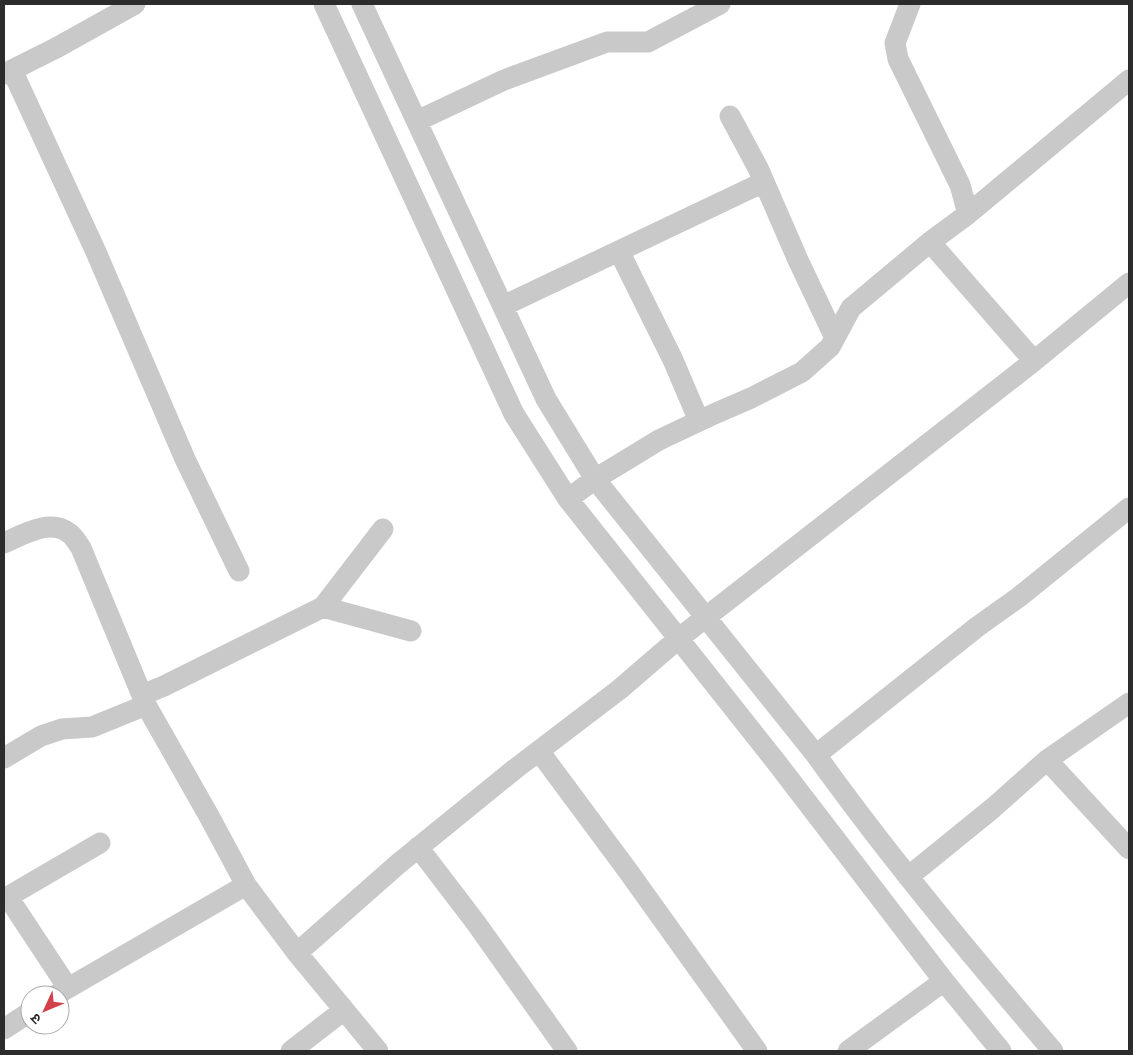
<svg xmlns="http://www.w3.org/2000/svg" width="1133" height="1055" viewBox="0 0 1133 1055" font-family="Barlow,'Noto Sans Devanagari',sans-serif">
<rect width="100%" height="100%" fill="#fff"/>
<g fill="none" stroke-linecap="round" stroke-linejoin="round">
<path stroke="#c9c9c9" stroke-width="21" d="M324,4L514,414L568,499L777,763L944,981L1001,1051
M362,4L546,399L595,479L816,755C890,858 971,955 1053,1051
M910,4L895,43L898,59L960,185L968,214
M12,70L96,252L185,459L239,571
M4,74L56,48L135,4
M730,116L758,168L798,260L835,338
M417,121L504,80L607,42H648L720,4
M930,242L1034,361
M619,251L673,360L699,421
M503,306L764,182
M568,499L595,479L659,440L714,414L751,398L802,372L830,347L851,308L930,242L968,214L1129,80
M383,529L323,607L411,631
M4,543C22,535 50,518 69,533C74,536 78,544 81,548L146,705L209,816L246,885L297,953L378,1051
M142,695L164,686L323,607
M539,751L628,871L757,1051
M816,755L977,627L1019,597L1129,508
M4,758L41,736L62,729L92,727L146,705
M1047,760L1129,849
M418,847L476,923L567,1051
M908,877L993,808L1047,760L1129,703
M8,897L68,988
M4,899L100,843
M297,953L398,864L515,769L620,689L678,639L1034,361L1129,283
M56,995L246,885
M4,1029L30,1012
M291,1051L344,1010
M848,1051L944,981"/>
</g>
<rect width="1133" height="1055" fill="none" stroke="#2c2c2c" stroke-width="10"/>
<g transform="translate(45 1010) rotate(226)"><circle r="24" fill="#ffffff" stroke="#ababab"/>
<path d="M0-4L9 19L0 12L-9 19Z" fill="#d33f4b"/>
<text y="-8" font-size="14" font-weight="bold" text-anchor="middle" fill="#2c2c2c">उ</text>
</g>
</svg>
